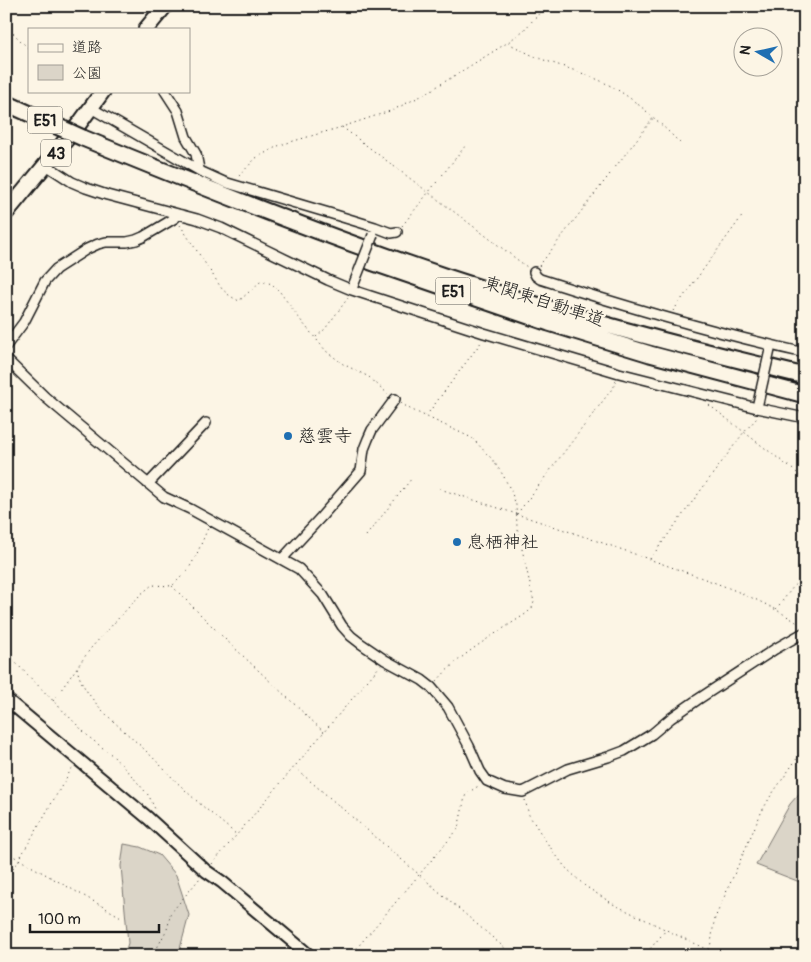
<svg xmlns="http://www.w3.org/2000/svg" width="811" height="962" viewBox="0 0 811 962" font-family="Pangolin,'Klee One',sans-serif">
<rect width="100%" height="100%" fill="#fcf5e5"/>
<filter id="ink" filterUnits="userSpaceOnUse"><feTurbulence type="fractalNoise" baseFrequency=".02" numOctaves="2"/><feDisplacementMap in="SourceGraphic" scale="10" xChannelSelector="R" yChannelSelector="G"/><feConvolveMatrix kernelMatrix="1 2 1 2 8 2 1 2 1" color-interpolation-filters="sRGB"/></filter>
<g filter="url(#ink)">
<path fill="#dbd5c8" stroke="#7c7872" d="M805,787V884L756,865L790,804Z
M124,844L140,847L159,855L176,875L189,915L178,956H124L128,943L121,866Z"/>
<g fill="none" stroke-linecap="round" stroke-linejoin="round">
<g stroke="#1c1c1c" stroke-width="12">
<path id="street" d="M165,91L178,111L186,137L196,154L199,169
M91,108L202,172L224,182L329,213L375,227L391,233L397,232
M46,165L72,182L86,188L107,195L197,219L221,228L328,280L352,290L484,333L619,373L757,408L805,418
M534,272L536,276L540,279C627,307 715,333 805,353
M6,346L24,322L45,281L56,269L87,249L98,244L106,242H127L136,240L143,237L175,218L178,214
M6,359L45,397L164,497L190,509L299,569L323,595L342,626L351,636L360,643L385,660L422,680L431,687L448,707L469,746L480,771L487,781L505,789L523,792L568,769L608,757L624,751L652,734L671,718L697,700L775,649L805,632
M148,484L206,423
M282,559L321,517L361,471L364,449L368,439L372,430L395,399"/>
</g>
<g stroke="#1c1c1c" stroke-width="15">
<path id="secondary" d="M6,699L148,818L206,871L222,882L310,956"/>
</g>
<g stroke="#1c1c1c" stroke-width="18">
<path id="primary" d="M146,29L165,6
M6,213L79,124L103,91"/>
</g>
<g stroke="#1c1c1c" stroke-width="19">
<path id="highway" d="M83,138C202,187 322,235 444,276C562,315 683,347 805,376
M371,262L549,323L650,354L805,395"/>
</g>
<path stroke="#1c1c1c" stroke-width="1" stroke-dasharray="1 4" stroke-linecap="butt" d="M6,26L29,49
M508,43C518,48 527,53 536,57C559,66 583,72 605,83C635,98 659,122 682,145
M342,127L527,267
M239,176L256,158L280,145L342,127L393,110L425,94L507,43L524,30L546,6
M180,225L222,289L230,296L239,301L260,282H267L273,285L280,292L302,322L326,351L343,364L369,377L388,394
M402,226L466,145
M539,266L654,117
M673,311L743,215
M316,337L325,329L348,298
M401,403L410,409L472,438L492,459L503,475L511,491L516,505L517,527L534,602L532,608L527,613C496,634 462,652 437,681
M709,405L805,479
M426,416L482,341
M440,489C514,513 587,537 660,563C707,580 759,596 799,624
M517,514L615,385L616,381
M366,536L412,478
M650,559L744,432L757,418V416
M172,586L225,639L324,732
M776,609L805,572
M6,653L90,738L112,755L132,776L149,796L155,809
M77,668C83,701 124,729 147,752C159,763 170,776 182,787C199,804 218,819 237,835
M53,701L91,648L140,595L152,585L172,586L188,570L196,556L208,528
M295,768L514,956
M525,800L529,815L547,843L565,867L585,886L613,904L683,938L722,956
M6,852L123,918
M212,864L379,667
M6,882L72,768
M709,949C713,939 712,929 715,918L761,813L770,797L805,747
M155,956V952L168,927L170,914L200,878
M350,956L458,829L465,797L466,794L480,785
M644,956L666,930"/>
<use href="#street" stroke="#fcf5e5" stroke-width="9"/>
<use href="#secondary" stroke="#fcf5e5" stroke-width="11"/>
<use href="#primary" stroke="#fcf5e5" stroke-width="14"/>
<use href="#highway" stroke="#fcf5e5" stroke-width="15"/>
<g stroke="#1c1c1c" stroke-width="12" stroke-linecap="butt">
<path id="street-bridge" d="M353,286L373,235
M758,403L770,350"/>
</g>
<g stroke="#1c1c1c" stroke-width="19" stroke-linecap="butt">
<path id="highway-bridge" d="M6,103L83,138"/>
</g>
<use href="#street-bridge" stroke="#fcf5e5" stroke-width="9"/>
<use href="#highway-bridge" stroke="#fcf5e5" stroke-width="15"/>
</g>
</g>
<g fill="#1f6fb2" stroke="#fcf5e5" stroke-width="2">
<circle cx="288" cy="436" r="5"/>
<circle cx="457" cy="542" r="5"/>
</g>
<g text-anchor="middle" stroke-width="4.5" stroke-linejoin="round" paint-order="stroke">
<g fill="#fcf5e5" stroke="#5f5d58" stroke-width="1">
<rect x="27.5" y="106.5" width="35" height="27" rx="4"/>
<rect x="41" y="139.5" width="30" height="27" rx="4"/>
<rect x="435.5" y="277.5" width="35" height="27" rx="4"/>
</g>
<g font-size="16" font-weight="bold" fill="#1c1c1c">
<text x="45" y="126">E51</text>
<text x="56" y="159">43</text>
<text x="453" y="297">E51</text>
</g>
<g font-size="18" fill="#1c1c1c" stroke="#fcf5e5">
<text transform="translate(544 301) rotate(18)" y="6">東関東自動車道</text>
</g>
<g font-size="18" fill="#1c1c1c" stroke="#fcf5e5" text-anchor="start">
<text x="298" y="442">慈雲寺</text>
<text x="467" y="548">息栖神社</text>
</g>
</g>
<rect width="811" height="962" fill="none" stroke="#fcf5e5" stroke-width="25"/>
<rect x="12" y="12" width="786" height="937" fill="none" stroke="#1c1c1c" stroke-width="2" filter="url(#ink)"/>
<rect x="28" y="28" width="162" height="65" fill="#fcf5e5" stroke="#a29e95"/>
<rect x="38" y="44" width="25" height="8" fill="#fcf5e5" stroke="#a29e95"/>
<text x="72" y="52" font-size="15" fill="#1c1c1c">道路</text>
<rect x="38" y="65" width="25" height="15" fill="#dbd5c8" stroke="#a29e95"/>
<text x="72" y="78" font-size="15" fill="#1c1c1c">公園</text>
<g transform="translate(758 52) rotate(279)"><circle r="24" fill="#fcf5e5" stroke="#a29e95"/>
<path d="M0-4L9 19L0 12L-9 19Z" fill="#1f6fb2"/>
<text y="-8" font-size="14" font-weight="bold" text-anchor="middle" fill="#1c1c1c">N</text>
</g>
<path d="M30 924v8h129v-8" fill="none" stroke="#1c1c1c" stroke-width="2.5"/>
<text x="38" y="924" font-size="15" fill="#1c1c1c" stroke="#fcf5e5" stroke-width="4" paint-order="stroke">100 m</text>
</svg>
